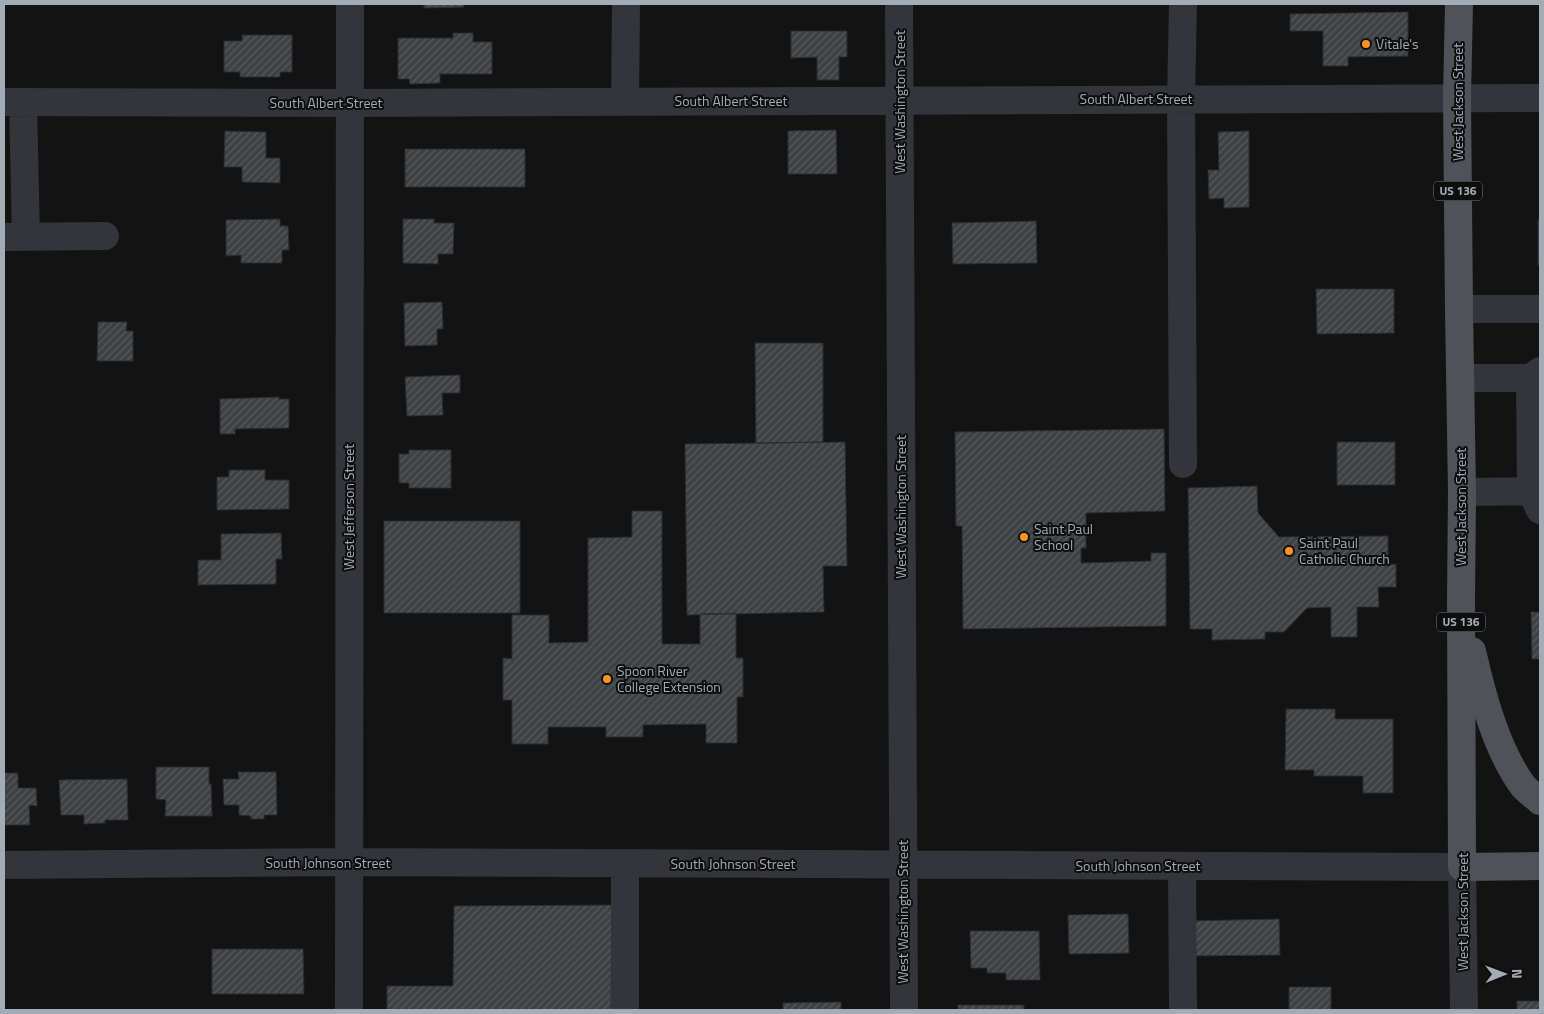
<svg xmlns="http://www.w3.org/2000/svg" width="1544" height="1014" viewBox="0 0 1544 1014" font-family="'Titillium Web',sans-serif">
<defs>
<pattern id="building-hatch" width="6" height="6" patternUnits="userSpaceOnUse" patternTransform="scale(1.25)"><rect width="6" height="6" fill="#3e4144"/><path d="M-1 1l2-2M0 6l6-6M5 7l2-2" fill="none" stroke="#575a5d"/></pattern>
</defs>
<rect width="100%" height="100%" fill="#131314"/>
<path fill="url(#building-hatch)" stroke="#2c2d31" d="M424,4H463L464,7L424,8Z
M1408,12V56L1348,57V66H1323V31H1290V14Z
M791,31H847V57H839V80H817V57L791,58Z
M453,33H473V42H492V74H440V83L410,84L409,79H398V38H453Z
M242,35H292V72H280V77H240V72H224V41H242Z
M836,130L837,174H788V131Z
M225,131L266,132V158H280V183L242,182V167H224Z
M1249,131V207L1224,208V198L1209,199L1208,170H1219L1218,132Z
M405,149H525V187H405Z
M280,219V226H288L289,250H282V263H241V255L226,256V220Z
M403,219H434V223H454L453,254H438V264L403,263Z
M1538,219H1540V265H1538Z
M1036,221L1037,263L953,264L952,223Z
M1316,289H1394V333L1317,334Z
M442,302L443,329H437V345L405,346L404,303Z
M98,322H127L126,331H133V361H97Z
M755,343H823V442L756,443Z
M460,375V393H442L443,415L407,416L405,377Z
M279,397V399H289V428L235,429V434H220V399Z
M1164,429L1165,511L1086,513V548H1081V563L1151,561V553H1166V626L963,629L962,526H956L955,432Z
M845,442L847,566H823L824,612L687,615L685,444Z
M1337,442H1395V485H1337Z
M409,450H451V488H409V483H399V454H409Z
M229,470H265V480H289V509L217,510V477H229Z
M1257,486L1258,513L1279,537L1388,536V565L1396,564V587H1378L1379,607H1357V637H1331V607L1307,608L1284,632H1265V639L1212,640V629H1190L1188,488Z
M632,511H662V644H700V614L736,613V658H743V697H737V743H706V724L643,725V737H606V727H548V744H512V700H503V658L512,659V615H549V643L588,642V538L632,537Z
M384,521H520V613H384Z
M281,533L282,559H276V584L198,585V560H221V534Z
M1531,612H1540V659H1532Z
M1286,709H1335V719H1393V793H1363V776H1314V770H1285Z
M156,767H209V784H211L212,816H165L166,800L156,799Z
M238,772H276L277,815H264V819H251V816L239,815V805H224L223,779H239Z
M4,773H18V788H36L37,806L29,805L30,825H4Z
M127,779L128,820H105V823L84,824V815H61L59,780Z
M612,905L611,1010H387V986H453L454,906Z
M1128,914L1129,953L1069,954L1068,915Z
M1279,919L1280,955L1189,956L1188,921Z
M970,931H1039L1040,980H1006V973H987V968H971Z
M212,949H303L304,994H212Z
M1289,987H1331V1010H1289Z
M1517,1001H1540V1010H1517Z
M841,1002V1010H783V1003Z
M958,1005H1024V1010H958Z"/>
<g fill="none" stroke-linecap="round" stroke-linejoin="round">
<path stroke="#33353a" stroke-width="28" d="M899,4L904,1010
M4,102L350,103L1540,98
M23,102L26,237
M625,102L626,4
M4,237L105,236
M1459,309H1540
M1540,371L1530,379L1531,491L1540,510
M1460,378H1540
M1183,464L1181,99L1183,4
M1462,492L1540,491
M4,865L349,862L1462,867L1464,1010
M1182,866L1183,1010
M349,1010L350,4
M625,1010V864"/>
<path stroke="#4f5359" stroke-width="28" d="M1459,4L1457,98L1459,309L1462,492L1461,601L1462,867L1540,866
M1472,651C1482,695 1496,749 1523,786C1527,791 1535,796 1540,801"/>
</g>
<g fill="#fa9325" stroke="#0e0e0f" stroke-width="2">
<circle cx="1366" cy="44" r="5"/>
<circle cx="1024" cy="537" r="5"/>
<circle cx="1289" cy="551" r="5"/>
<circle cx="607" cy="679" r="5"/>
</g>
<g text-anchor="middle" stroke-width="4" stroke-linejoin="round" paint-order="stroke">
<g fill="#0e0e0f" stroke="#767d84" stroke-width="1">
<rect x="1434" y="181.5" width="48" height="19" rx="4"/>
<rect x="1437" y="612.5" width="48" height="19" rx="4"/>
</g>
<g font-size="12" font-weight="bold" fill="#a3acb6">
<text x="1458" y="195">US 136</text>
<text x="1461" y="626">US 136</text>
</g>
<g font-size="14" fill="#a3acb6" stroke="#0e0e0f" text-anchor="start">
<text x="1376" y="49">Vitale's</text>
<text x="1034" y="534">Saint Paul<tspan x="1034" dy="16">School</tspan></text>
<text x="1299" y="548">Saint Paul<tspan x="1299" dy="16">Catholic Church</tspan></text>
<text x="617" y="676">Spoon River<tspan x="617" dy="16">College Extension</tspan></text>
</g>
<g font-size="14" fill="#a3acb6" stroke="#0e0e0f">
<text x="1136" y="104">South Albert Street</text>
<text x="731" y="106">South Albert Street</text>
<text transform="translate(900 102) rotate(-90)" y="5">West Washington Street</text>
<text transform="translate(1458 102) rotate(-90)" y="5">West Jackson Street</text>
<text x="326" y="108">South Albert Street</text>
<text transform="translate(349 507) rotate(-90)" y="5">West Jefferson Street</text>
<text transform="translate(901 507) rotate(-90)" y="5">West Washington Street</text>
<text transform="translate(1461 507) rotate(-90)" y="5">West Jackson Street</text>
<text x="328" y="868">South Johnson Street</text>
<text x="733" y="869">South Johnson Street</text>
<text x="1138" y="871">South Johnson Street</text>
<text transform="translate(903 912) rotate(-90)" y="5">West Washington Street</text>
<text transform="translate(1463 912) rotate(-90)" y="5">West Jackson Street</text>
</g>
</g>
<rect width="1544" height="1014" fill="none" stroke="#a3acb6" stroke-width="10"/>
<g transform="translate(1504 974) rotate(89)" stroke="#0e0e0f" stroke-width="4" paint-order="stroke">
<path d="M0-4L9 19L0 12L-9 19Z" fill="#a3acb6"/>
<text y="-8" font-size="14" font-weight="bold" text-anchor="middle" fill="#a3acb6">N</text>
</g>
</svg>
